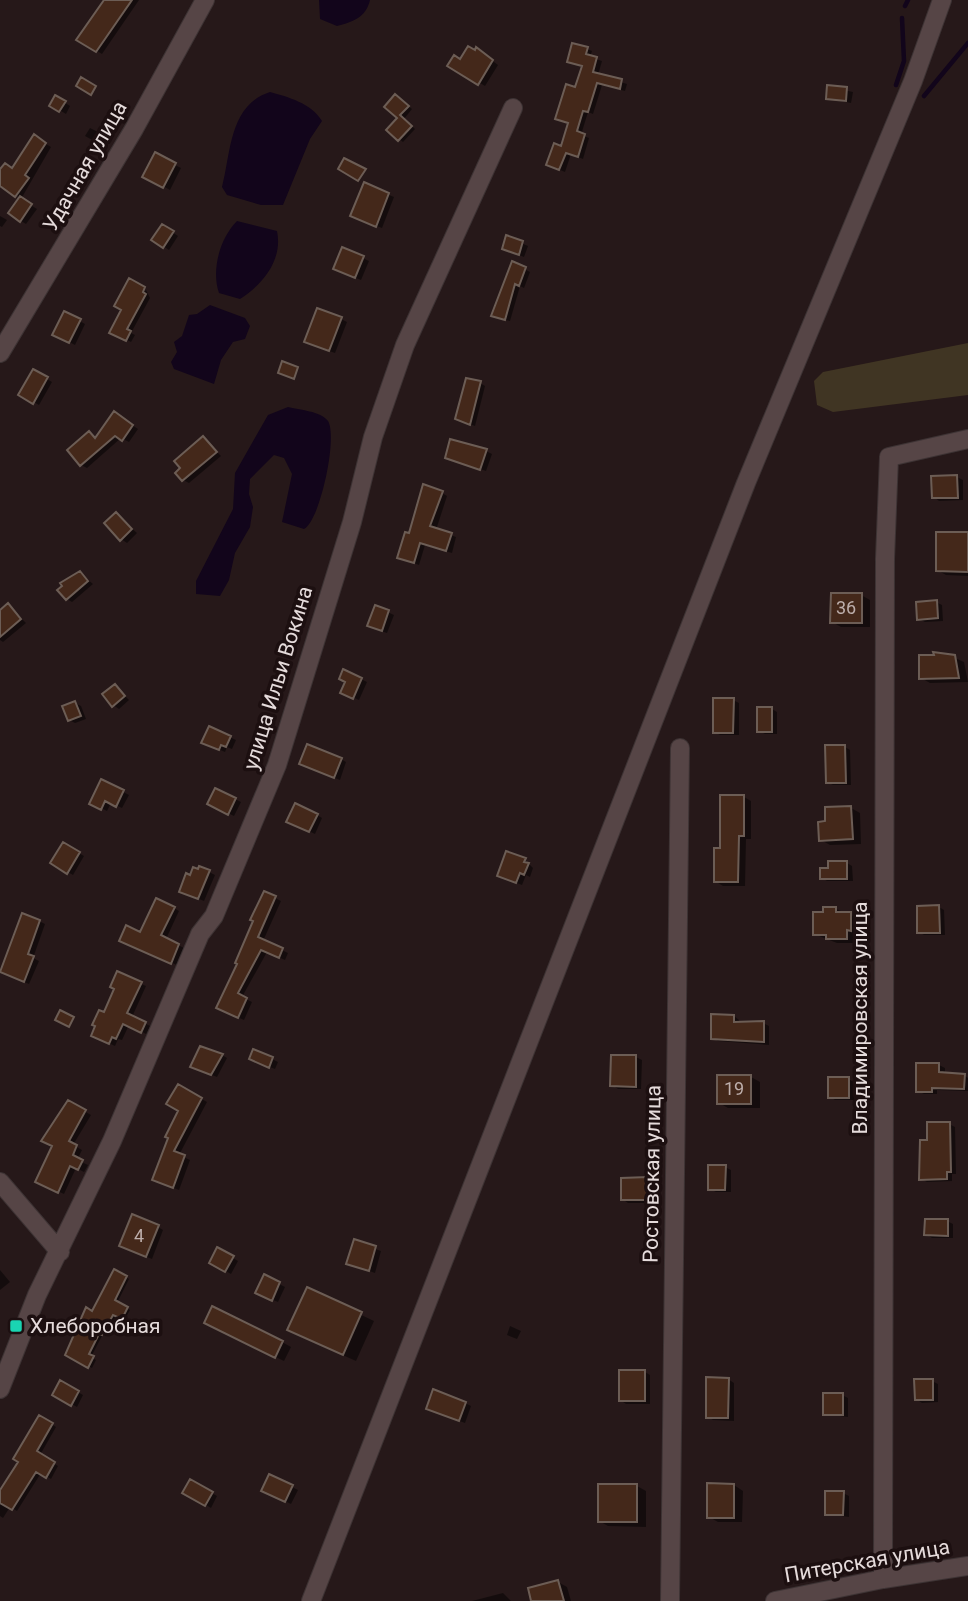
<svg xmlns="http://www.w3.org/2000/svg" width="968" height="1601" viewBox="0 0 968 1601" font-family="Roboto,sans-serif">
<rect width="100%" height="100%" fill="#261819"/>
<path fill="#403523" d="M968,343V395L833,412L817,405L814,381L823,372Z"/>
<path fill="#12051b" d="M319,0H370C366,18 352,22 337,26L320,19Z
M270,92C288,97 311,103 322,121L310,139L283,205H261L227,195L222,187C231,153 229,105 270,92Z
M237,221L277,231C283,260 263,284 240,299L219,293C211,270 220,238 237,221Z
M210,305L245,318L250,326L245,339L233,342L221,360L214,384L174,369L171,362L177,352L174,342L182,336L189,315L197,314Z
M288,407C299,410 321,411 328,421C338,437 320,521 304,529L282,522L292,474L284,458L274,455L250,479L249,494L253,507L250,527L235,553L229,580L220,596L196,594V581L233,509L235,473L268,415Z"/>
<path fill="#0007" d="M106,0H139L102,54L78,39Z
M587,49L592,51L590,57L602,61L598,75L627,84L625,91L602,85L593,114L588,112L581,135L589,138L583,159L571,154L565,172L553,167L562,148L583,67L569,61Z
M475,52L482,53L498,65L485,86L450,65Z
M829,87L853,92L851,103L828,98Z
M56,97L70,106L66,114L51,105Z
M399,99L412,109L404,119L415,129L403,142L399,139Z
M90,128L100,133L96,142L85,136Z
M34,137L51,147L21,199L37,209L26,224L21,221L20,198L0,184V169L13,170Z
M155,155L181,168L170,190L145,176Z
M365,185L394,197L382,228L358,219Z
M0,216L7,220L2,227L0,226Z
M163,226L178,236L169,250L154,240Z
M507,237L528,246L524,257L509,251Z
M343,249L369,261L361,280L341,272Z
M513,263L530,272L524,288L520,286L510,321L498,318Z
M146,290L150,298L131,333L135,335L131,342L111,332Z
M65,313L85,324L75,345L54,334Z
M341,319L347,322L335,353L312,345Z
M34,371L52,382L39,405L21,395Z
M480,383L485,386L475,426L462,421Z
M120,417L138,429L129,442L121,438L87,468L81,465L89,433L97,439Z
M203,438L221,456L189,483L183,480Z
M486,451L492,454L486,471L447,458Z
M957,477L963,480V500L939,501L934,497Z
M442,493L447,496L436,530L456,537L452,553L425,545L419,565L399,557L410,535Z
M116,514L137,533L127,543L121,539Z
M968,534V576L946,575L937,570Z
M80,573L93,584L72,602L67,599Z
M861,595L870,600V627H841L832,622Z
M936,602L942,605L943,621L925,622L919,619Z
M8,605L26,623L3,642L0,640V612Z
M376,607L394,615L387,633L375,629Z
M946,654L964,662L968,682L930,683L921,678V657Z
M361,679L367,682L359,700L348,695Z
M115,686L129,700L119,709L113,705Z
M733,700L739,703V735H720L715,732Z
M75,703L81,706L86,719L75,723L69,720Z
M772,709L777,712V734H765L759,731Z
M210,728L236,740L232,749L227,747L225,752L209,745Z
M845,747L850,750L851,785H833L827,782Z
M341,759L346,762L340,780L307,767Z
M102,781L129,795L122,808L111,803L107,811L91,803Z
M744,797L751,801V839H746L745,886H723L715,881L722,850Z
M235,799L241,802L234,816L215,807Z
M851,808L860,813L861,844L830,845L821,840L827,823Z
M317,815L322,818L315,834L294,824Z
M63,844L84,856L73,875L52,863Z
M525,860L533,868L530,877L526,875L522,885L504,878Z
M847,863L852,866L853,881H827L822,878L830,870Z
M209,872L215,875L204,901L187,894Z
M265,893L281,901L263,941L288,953L285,960L267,952L242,997L252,1002L244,1020L224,1011Z
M939,907L944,910L945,935H924L919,932Z
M174,908L179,911L166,939L184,948L177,965L126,943Z
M836,909L860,919V935H855V943H837L814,934Z
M39,921L45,924L33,958L39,961L29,984L8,975Z
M141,984L146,986L132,1017L150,1026L146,1034L129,1025L122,1040L118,1039L115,1046L98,1038L104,1015Z
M734,1016L739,1020V1024L763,1023L769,1026V1045L718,1041L713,1038Z
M222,1055L227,1058L217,1077L197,1069Z
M636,1057L642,1060L641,1089H618L612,1085Z
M272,1059L278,1062L275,1069L257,1062Z
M918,1065H939L945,1068V1074L964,1075L968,1078V1091L937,1090V1094H924L918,1091Z
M751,1077L760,1082V1108H728L719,1103Z
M848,1079L854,1082V1100H835L830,1097Z
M179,1086L207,1102L179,1155L190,1160L179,1190L159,1182L180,1110Z
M68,1102L91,1115L73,1145L82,1150L77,1160L88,1165L84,1172L76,1168L64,1194L42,1184Z
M949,1124L955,1127L956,1174H952V1181L927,1182L921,1179Z
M725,1167L731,1170V1192H716L710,1189Z
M648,1179L653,1182V1203H628L622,1199Z
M947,1221L953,1224V1238H932L926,1234Z
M158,1227L163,1230L152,1259L127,1249Z
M355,1242L381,1251L375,1273L348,1263Z
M218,1249L238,1261L231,1274L211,1263Z
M0,1270L10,1282L0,1290Z
M115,1271L129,1279L117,1303L130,1310L125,1319L116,1315L106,1335L103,1334L91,1357L96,1360L92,1368L67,1355Z
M265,1277L285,1287L278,1302L263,1296Z
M308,1290L374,1321L356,1361L302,1337Z
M510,1326L521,1331L517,1339L507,1335Z
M215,1328L282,1342L291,1347L284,1361Z
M645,1372L650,1375V1404H626L620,1400Z
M728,1379L734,1383V1421L713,1420L708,1417Z
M932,1381L938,1384V1402L922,1403L916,1399Z
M60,1382L83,1395L77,1407L54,1394Z
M842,1395L848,1398V1417L824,1414Z
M465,1403L471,1406L465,1423L433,1411Z
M40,1417L56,1427L40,1455L58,1466L51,1479L41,1473L17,1511L10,1507L3,1518L0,1516V1494L21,1461Z
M270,1476L298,1490L291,1504L268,1493Z
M190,1481L217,1496L211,1508L184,1492Z
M734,1485L743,1491L742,1522H718L709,1517Z
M637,1486L646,1491V1527L608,1526L599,1521Z
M843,1493L849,1496V1517L827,1514Z
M558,1582L567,1587L571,1601H533Z
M503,1593L511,1601H472Z"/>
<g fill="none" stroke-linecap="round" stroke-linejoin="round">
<path stroke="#12051b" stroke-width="4.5" d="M905,6L908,0
M896,85L904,61L902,18
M924,96L968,43"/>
</g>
<path fill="#44281a" stroke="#6c5d55" stroke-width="2" d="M104,0H132L96,52L76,40Z
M572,43L588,47L586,54L597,57L593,72L622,79L620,89L597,83L588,112L583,111L577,131L585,134L578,157L566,153L559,170L546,165L554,143L561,146L568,123L555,119L566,84L575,87L582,66L567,62Z
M468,46L475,50L476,47L493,60L478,85L447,66L454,55L460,59Z
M81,77L96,86L91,95L76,86Z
M827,85L847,87L846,101L826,99Z
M395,94L409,106L400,115L412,126L398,141L386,130L397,118L384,107Z
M55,95L66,101L59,112L49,106Z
M34,134L46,143L25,175L29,178L15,197L0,186V169L5,163L12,168Z
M155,152L176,163L163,188L142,177Z
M344,158L366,169L358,181L338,169Z
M364,182L389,193L376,227L350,216Z
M20,196L32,204L20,222L8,213Z
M162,224L174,231L163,248L151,240Z
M506,235L523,241L519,255L502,249Z
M342,247L364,256L355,278L333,269Z
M512,261L526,267L519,286L515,284L505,320L491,316Z
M129,278L145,287L143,292L146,294L127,329L131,331L126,341L109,333L121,310L114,306Z
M317,308L342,317L329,351L304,342Z
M64,311L81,319L69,343L52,335Z
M282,361L298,367L294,379L278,373Z
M33,369L48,377L33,404L18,395Z
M466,378L481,381L470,425L455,419Z
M114,411L133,425L122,441L115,436L80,466L67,450L89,431L95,438Z
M203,436L217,452L182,481L175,473L180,468L174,461Z
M450,439L487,449L480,470L445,458Z
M957,475L958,498H932L931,476Z
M423,484L443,491L430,526L452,533L446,551L420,543L414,563L397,558L405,532L409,533Z
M116,512L132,529L120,541L104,523Z
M936,532H968V572L936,571Z
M80,571L88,581L66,600L57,590L62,586L60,583Z
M831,593H862V623H830Z
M937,600L938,618L917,620L916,602Z
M8,603L21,619L0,637V610Z
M375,605L389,610L382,631L367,626Z
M933,652L955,655L959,678L919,679V655H934Z
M343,669L362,678L353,699L340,693L345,682L339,679Z
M115,684L125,696L112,707L102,694Z
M713,698H734L733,733H713Z
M75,701L81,716L68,721L62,706Z
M757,707H772V732H757Z
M209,726L231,736L226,747L221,745L219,750L201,743Z
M307,744L342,758L334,778L299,764Z
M825,745H845L846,783H826Z
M101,779L124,790L116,807L105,801L101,810L89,804Z
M215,788L236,798L228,815L207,804Z
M720,795H744V836H739L738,882H714V848H720Z
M295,803L318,814L309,832L286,822Z
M851,806L853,839L819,841L818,822L825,821V807Z
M63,842L80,852L67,874L50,863Z
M506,851L526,858L524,862L529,863L524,875L520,873L516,883L497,876Z
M828,861H847V879H820V868H828Z
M199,866L210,870L198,899L179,892L186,873L190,875L193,867L198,869Z
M264,891L276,896L258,937L283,948L279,958L261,950L238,993L247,998L238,1018L216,1008L237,964L235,963L253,921L250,920Z
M156,898L175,907L161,935L179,944L171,964L119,941L126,925L140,932Z
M939,905L940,933H917V906Z
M823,907H836V912H851V931L847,930V939H826V935H813V912H823Z
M22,913L40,920L28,954L34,956L24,982L0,972Z
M117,971L142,982L127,1013L146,1022L141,1033L123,1024L116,1039L112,1037L109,1044L91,1036L95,1026L92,1025L99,1010L104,1012L114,989L110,987Z
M60,1010L74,1017L69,1027L55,1020Z
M711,1014L734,1015V1022L764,1021V1042L711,1039Z
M200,1046L223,1054L211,1075L190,1067Z
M253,1049L273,1057L269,1068L249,1059Z
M611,1055H636V1087L610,1086Z
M916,1063H939V1072L965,1074L964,1089L932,1088V1092H916Z
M717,1075H751V1104H717Z
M828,1077H849V1098H828Z
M178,1084L202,1098L174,1151L185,1155L173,1188L152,1180L168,1138L165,1137L178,1111L166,1104Z
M68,1100L86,1110L69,1141L77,1145L73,1155L83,1160L78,1170L70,1166L58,1193L35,1182L52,1146L41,1141Z
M927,1122H950L951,1172H947V1179L919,1180L920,1140H927Z
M708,1165H726L725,1190H708Z
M648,1177V1200H621V1178Z
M132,1214L159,1225L146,1257L119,1246Z
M925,1219H948V1236L924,1235Z
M354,1239L376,1246L369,1271L346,1264Z
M217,1247L234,1256L225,1272L209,1263Z
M114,1269L127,1276L115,1300L128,1307L122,1319L113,1315L102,1335L99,1334L89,1354L94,1356L88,1368L65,1355L86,1307L92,1311Z
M264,1274L280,1282L272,1301L255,1293Z
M307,1287L362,1312L343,1355L287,1330Z
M212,1306L283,1341L275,1358L204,1323Z
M619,1370H645V1401H619Z
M706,1377L729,1378L728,1418H706Z
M914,1379H933V1400H915Z
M60,1380L79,1391L71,1406L52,1395Z
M433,1389L466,1402L459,1421L426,1409Z
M823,1393H843V1415H823Z
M39,1415L53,1423L37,1451L55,1462L46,1478L36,1472L12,1510L0,1503V1490L18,1462L13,1459Z
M269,1474L293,1485L285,1502L261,1491Z
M190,1479L213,1492L205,1506L182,1493Z
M707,1483L734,1484V1518H707Z
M598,1484H637V1522H598Z
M825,1491H844L843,1515H825Z
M558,1580L564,1601H531L528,1588Z"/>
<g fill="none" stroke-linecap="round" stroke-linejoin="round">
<g stroke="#3d3334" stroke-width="20">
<path id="street" d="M0,353L134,129L205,0
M0,1182L60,1252
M0,1389L37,1295L112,1141L200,934L214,916L277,765L352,522L373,437L405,345L513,108
M883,1579L885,559L889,457L968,439
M311,1601L746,483L913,81L942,0
M670,1601L680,748
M775,1601L883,1579L968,1566"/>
</g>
<use href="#street" stroke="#564546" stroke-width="18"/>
</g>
<rect fill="#1ad5b2" stroke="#1c0f10" stroke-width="2.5" x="9" y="1319" width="14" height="14" rx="3.5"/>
<g text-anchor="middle" stroke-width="7" stroke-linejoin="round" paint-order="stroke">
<g font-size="18" fill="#bdaeab">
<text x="846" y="614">36</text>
<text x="734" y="1095">19</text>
<text x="139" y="1242">4</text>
</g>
<g font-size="21" fill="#e5dbdb" stroke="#1c0f10">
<text transform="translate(85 166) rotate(-60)" y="7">Удачная улица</text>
<text transform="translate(278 678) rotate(-73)" y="7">улица Ильи Вокина</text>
<text transform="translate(860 1018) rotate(-90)" y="7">Владимировская улица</text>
<text transform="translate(652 1174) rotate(-89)" y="7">Ростовская улица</text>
<text transform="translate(867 1561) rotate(-10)" y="7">Питерская улица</text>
</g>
<g font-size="21" fill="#e5dbdb" stroke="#1c0f10" text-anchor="start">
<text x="30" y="1333">Хлеборобная</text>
</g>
</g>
</svg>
